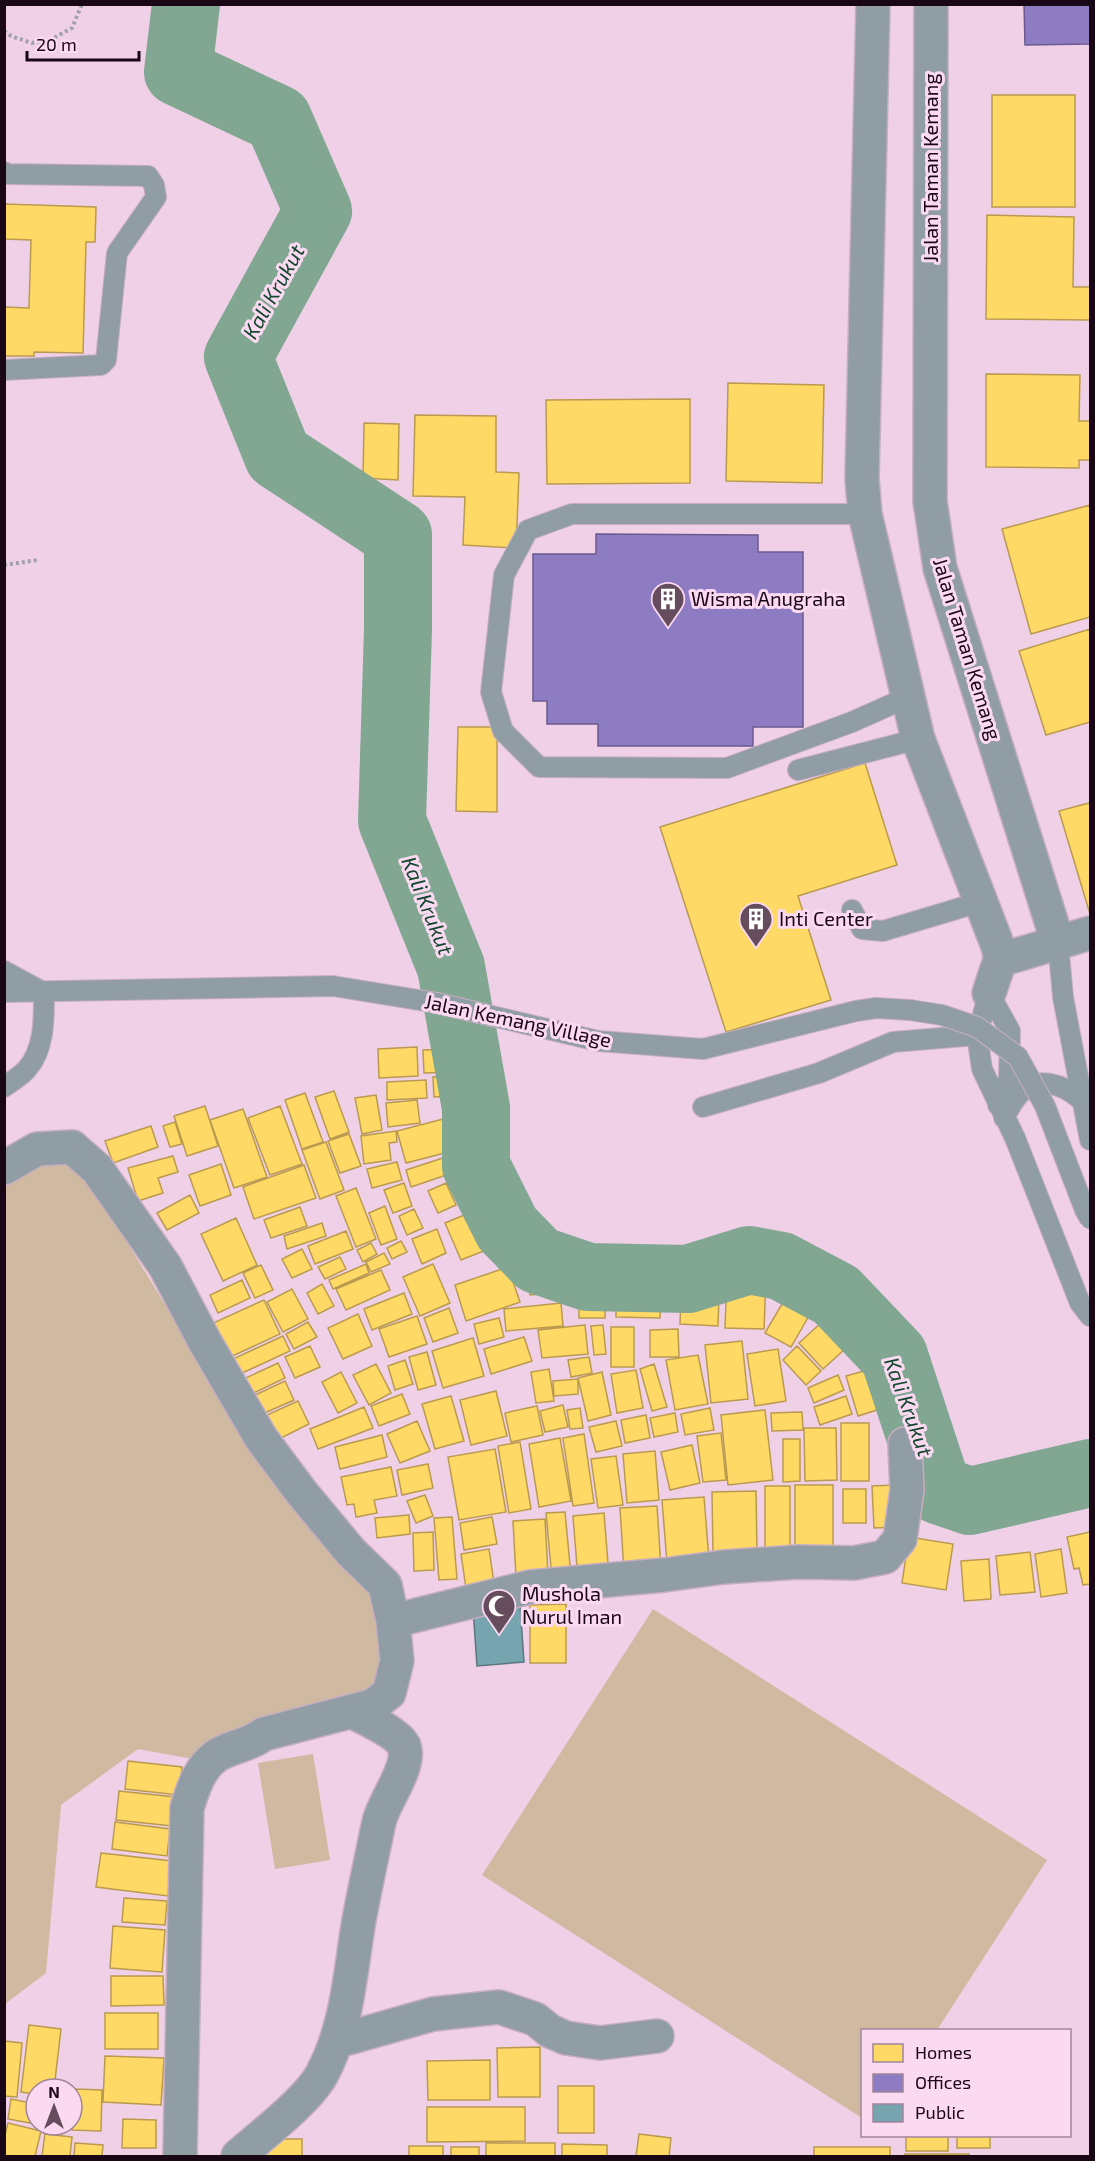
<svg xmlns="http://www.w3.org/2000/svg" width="1095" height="2161" viewBox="0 0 1095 2161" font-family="'Exo 2',sans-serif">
<rect width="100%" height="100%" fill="#efd0e6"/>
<path fill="#cfb9a1" d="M65,1160L87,1177L264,1466L373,1590L386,1659L376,1689L193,1759L138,1749L61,1805L46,1973L5,2004V1187L28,1169Z
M653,1609L1047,1860L937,2030H862V2118L482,1875Z
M313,1754L330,1860L275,1869L258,1763Z"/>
<path fill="#ffd966" stroke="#ba9a4e" stroke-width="1.5" d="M992,95H1075V207H992Z
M4,204L96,207L95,242H86L83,353L34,352V356H4V307L29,308L31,240L4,239Z
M987,215L1074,217L1073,287H1090V320L986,319Z
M986,374L1080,375L1079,421H1090V460H1079V468L986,467Z
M728,383L824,385L822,483L726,481Z
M690,399V483L547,484L546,400Z
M415,415L496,416V472L519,473L516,548L463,545L465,497L413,496Z
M364,423L399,424L398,480L363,478Z
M1090,505V617L1031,634L1002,529Z
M1090,629V722L1046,735L1019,651Z
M458,727H497V812L456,811Z
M865,763L897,865L798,896L831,1000L726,1032L660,827Z
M1089,803L1090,807V914L1059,811Z
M417,1047L418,1076L379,1078L378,1049Z
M455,1049L456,1072L424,1073L423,1050Z
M456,1076L458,1096L434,1097L433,1077Z
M426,1080L427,1098L387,1100V1082Z
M334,1091L349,1132L330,1139L315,1097Z
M305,1093L323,1142L302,1149L285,1100Z
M376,1095L382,1130L362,1134L355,1098Z
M417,1100L420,1123L388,1127L386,1103Z
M205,1106L218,1146L187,1156L174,1116Z
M280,1106L302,1164L270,1175L248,1118Z
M243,1109L267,1177L234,1188L210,1120Z
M451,1117L460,1149L406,1163L397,1131Z
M175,1122L182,1144L170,1147L163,1126Z
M151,1126L158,1147L113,1163L105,1141Z
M396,1131L397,1142L389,1143L391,1160L364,1164L361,1136Z
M349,1134L361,1166L340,1173L328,1141Z
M326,1142L344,1190L320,1199L302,1150Z
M173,1156L178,1172L158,1178L163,1193L138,1201L128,1168Z
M449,1156L455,1172L411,1187L406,1170Z
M397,1162L402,1180L372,1188L367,1169Z
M221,1164L231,1195L200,1206L189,1175Z
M304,1165L316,1198L254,1219L243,1187Z
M465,1173L475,1195L458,1203L448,1181Z
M404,1183L412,1206L393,1213L384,1190Z
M446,1183L456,1205L438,1213L428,1191Z
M356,1188L376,1239L356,1247L336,1196Z
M190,1195L199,1213L167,1230L157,1213Z
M385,1206L397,1239L381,1245L369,1213Z
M486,1206L501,1244L461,1260L445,1223Z
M300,1207L307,1226L271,1238L264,1220Z
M414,1209L423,1228L407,1235L399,1216Z
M236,1218L257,1265L223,1281L201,1234Z
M322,1223L326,1236L287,1249L284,1236Z
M437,1229L446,1253L422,1264L412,1239Z
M346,1231L353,1249L315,1264L308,1246Z
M401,1241L407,1252L392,1259L387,1248Z
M371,1243L377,1254L363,1262L357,1250Z
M302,1249L312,1269L292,1278L282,1259Z
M384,1253L390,1264L371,1272L366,1262Z
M340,1257L346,1269L325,1279L318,1267Z
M366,1264L369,1273L333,1289L329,1280Z
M433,1264L450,1303L420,1316L403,1277Z
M261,1265L273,1290L255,1298L243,1273Z
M508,1267L520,1302L466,1321L455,1285Z
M381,1270L390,1290L346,1310L336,1289Z
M552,1275V1293L530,1295L529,1276Z
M727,1276L766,1278L764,1329L725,1328Z
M242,1280L250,1298L218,1313L210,1295Z
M322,1284L334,1306L318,1314L307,1293Z
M292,1289L308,1319L283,1332L267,1302Z
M616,1290L661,1291L660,1318L616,1317Z
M681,1291L719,1293L718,1326L680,1324Z
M789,1292L814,1307L791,1347L765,1333Z
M404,1293L412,1314L372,1330L364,1309Z
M579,1293H605V1318H579Z
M264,1300L280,1334L228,1358L211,1324Z
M561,1303L563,1326L506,1331L504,1309Z
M449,1308L458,1333L433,1342L424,1318Z
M833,1312L857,1338L823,1369L799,1343Z
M358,1314L372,1346L343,1359L328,1328Z
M417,1316L427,1344L389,1357L379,1329Z
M499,1318L504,1337L479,1344L474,1324Z
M308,1322L317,1337L294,1349L286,1334Z
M585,1325L588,1354L542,1358L538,1330Z
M603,1325L606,1354L594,1355L591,1326Z
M611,1327H634V1367H611Z
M678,1329L679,1357H650V1330Z
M283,1336L290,1351L240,1374L233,1359Z
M524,1337L532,1361L491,1374L484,1349Z
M473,1338L484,1376L443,1388L432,1351Z
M742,1341L748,1399L711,1403L705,1345Z
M310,1346L320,1367L295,1378L285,1357Z
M797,1346L821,1371L806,1385L783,1360Z
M778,1349L786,1401L755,1406L747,1354Z
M427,1352L436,1385L418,1390L409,1357Z
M698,1355L708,1404L675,1410L666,1360Z
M589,1357L592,1373L571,1377L568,1360Z
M405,1360L413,1384L395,1390L388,1366Z
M278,1363L285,1378L241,1399L233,1384Z
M376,1364L391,1393L369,1405L353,1375Z
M654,1364L667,1407L652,1411L640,1369Z
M878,1367L890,1406L858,1416L846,1376Z
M549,1369L554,1401L536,1403L531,1372Z
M636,1370L643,1408L617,1413L611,1374Z
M341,1372L357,1403L338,1413L322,1382Z
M602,1372L611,1415L588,1421L578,1378Z
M838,1375L844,1390L814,1403L808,1388Z
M578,1379V1394L554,1396L553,1381Z
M285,1381L294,1400L260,1415L251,1397Z
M496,1391L507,1436L471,1445L460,1400Z
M402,1394L410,1414L379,1426L371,1406Z
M451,1396L464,1441L435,1449L422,1404Z
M846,1396L852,1414L820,1425L814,1407Z
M298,1401L309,1424L279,1439L267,1415Z
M563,1405L568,1427L545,1432L540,1411Z
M537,1406L543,1435L511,1442L505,1413Z
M364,1407L373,1428L318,1449L310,1429Z
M580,1408L583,1428L570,1429L567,1410Z
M710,1408L714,1430L685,1435L681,1414Z
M765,1410L773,1480L728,1485L721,1415Z
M802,1412L803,1430L772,1431L771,1413Z
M675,1413L678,1432L654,1437L650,1418Z
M646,1415L650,1438L625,1443L621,1420Z
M417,1421L430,1451L400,1463L387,1434Z
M616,1421L622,1446L596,1452L589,1427Z
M841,1423H869V1481H841Z
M804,1428H836L837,1480L805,1481Z
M721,1433L726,1480L703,1482L697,1436Z
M584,1434L594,1503L573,1506L563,1438Z
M382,1435L387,1457L340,1469L335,1447Z
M560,1438L571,1501L539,1507L529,1444Z
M783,1439H800V1481L783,1482Z
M520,1442L531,1509L509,1513L498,1446Z
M692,1445L700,1483L670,1490L661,1452Z
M495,1449L506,1512L459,1520L448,1457Z
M655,1451L659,1500L627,1503L623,1454Z
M616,1456L623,1505L598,1508L591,1459Z
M428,1464L433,1488L402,1495L397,1470Z
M391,1467L397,1496L374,1500L377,1513L356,1517L354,1504L347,1505L341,1477Z
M795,1485H833V1550H795Z
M895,1485L898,1527L874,1528L872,1486Z
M765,1486H790V1551H765Z
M843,1489H866V1523H843Z
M756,1491L757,1552L713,1553L712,1492Z
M425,1495L433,1516L416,1523L407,1501Z
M704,1497L709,1560L667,1563L662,1500Z
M657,1506L661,1569L624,1571L620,1508Z
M565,1512L571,1576L552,1578L546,1513Z
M604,1513L609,1576L578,1579L573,1516Z
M409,1515L410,1534L377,1538L375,1518Z
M452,1517L457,1579L439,1580L434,1518Z
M492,1517L497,1544L464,1550L460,1523Z
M545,1519L548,1574L516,1577L513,1521Z
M433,1532L434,1570L414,1571L413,1533Z
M1090,1532V1584L1083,1585L1079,1568L1074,1569L1067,1537Z
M909,1537L953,1544L946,1590L902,1583Z
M489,1549L494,1583L466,1588L461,1554Z
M1061,1549L1067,1593L1041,1597L1035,1554Z
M1030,1552L1035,1592L1000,1595L996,1556Z
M989,1559L991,1599L964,1601L961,1561Z
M566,1604V1663H530V1605Z
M128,1761L182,1767L179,1795L125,1789Z
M119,1791L175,1797L172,1826L116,1820Z
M115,1822L170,1829L167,1856L112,1849Z
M101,1853L172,1861L168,1896L96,1887Z
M124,1898L167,1901L165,1925L122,1922Z
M113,1926L165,1930L162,1972L110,1968Z
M111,1976H163L164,2005L111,2006Z
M105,2013H158V2049H105Z
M29,2025L61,2029L54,2089H36V2094L21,2092Z
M4,2041L22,2043L17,2097L4,2096Z
M540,2047V2097H498L497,2048Z
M105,2056L164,2058L161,2105L103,2102Z
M490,2060V2100H428L427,2061Z
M558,2086H594V2133H558Z
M74,2089L102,2090L101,2131L72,2130Z
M11,2099L36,2104V2124L8,2119Z
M427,2107H525V2141L427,2142Z
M123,2119L156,2120V2148H122Z
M8,2123L41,2131L35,2156H4V2139Z
M44,2125H67V2129L44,2128Z
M45,2134L72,2137L70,2156H42Z
M639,2134L671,2138L669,2156H636Z
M906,2136H948V2151H906Z
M957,2136H990V2148H957Z
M264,2139H302V2156H264Z
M75,2143L103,2145L102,2156H74Z
M486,2143H555V2156H486Z
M562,2144L607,2145V2156H562Z
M409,2146H443V2156H409Z
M451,2147H479V2156H451Z
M814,2147H890V2156H814Z
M905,2154H969V2156H905Z"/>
<path fill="#8e7cc3" stroke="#6b598f" stroke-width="1.5" d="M1024,4H1090V44L1025,45Z
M596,534L758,535V552H803V727H753V746H598V724H547V701H533V554H596Z"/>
<path fill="#76a5af" stroke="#5a7681" stroke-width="1.5" d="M520,1604L524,1662L477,1666L473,1608Z"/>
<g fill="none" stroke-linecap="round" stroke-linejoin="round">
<path stroke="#81a792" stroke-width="68" d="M186,4L178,72L278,119L318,211L238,357L278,456L398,535V629L392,821L451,967L476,1108V1166L507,1228L538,1260L588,1277L688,1279L749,1260L781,1266L836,1295L894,1356L938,1490L970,1501L1090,1473"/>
<g stroke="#c6aec0" stroke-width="22">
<path id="lane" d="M4,172L7,174L148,176L154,185L156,197L117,253L106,360L101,365L4,370
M865,514H572L528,530L504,575L491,692L503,731L539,767L727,768L852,722L908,697
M798,770L918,739
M852,910L862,929L883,931L980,902
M1058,943L1063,997L1090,1140
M4,971L41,991
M4,992L333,986L437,1003L598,1041L703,1049L856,1011L876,1008L910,1010
M989,993L977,1035L982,1069L1015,1138L1080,1303L1090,1316
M989,993L1010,1031L1009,1078L998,1105
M4,1087C12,1081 21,1076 27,1069C45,1049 44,1017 44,992
M703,1107L819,1073L893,1042L977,1035
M1004,1118C1010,1107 1017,1093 1028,1087C1047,1077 1071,1089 1084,1103"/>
</g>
<g stroke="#c6aec0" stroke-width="36">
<path id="street" d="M873,4L862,479L865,514L918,739L999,949L1000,960L989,993
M931,4L930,501L940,568L1058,943
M1000,960L1090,933
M4,1168L37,1149L72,1147L97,1169L165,1266L205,1342L261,1438L302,1493L351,1552L385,1585L393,1621L397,1661L389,1693L372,1706L264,1734C248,1746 229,1747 216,1756C199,1768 193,1789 187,1808L180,2156
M393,1621L530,1587L664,1575L724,1567L798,1562L854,1563L885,1557L900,1539L907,1490L905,1444
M338,2041L433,2014L499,2007L535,2019L550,2031L566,2038L600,2043L657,2036
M238,2156C262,2135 308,2100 322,2074C348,2025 350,1973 359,1920C365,1888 372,1855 379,1822C383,1802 412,1766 404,1746C398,1733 364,1718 351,1711"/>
</g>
<path stroke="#a2a0aa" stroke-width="4" stroke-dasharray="3 3" stroke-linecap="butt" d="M4,31L11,36L32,43L52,39L72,28L82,4
M4,565L38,560"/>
<use href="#lane" stroke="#909da5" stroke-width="20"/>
<use href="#street" stroke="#909da5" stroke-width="33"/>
<g stroke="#c6aec0" stroke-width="22" stroke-linecap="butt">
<path id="lane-bridge" d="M910,1010L942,1015L977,1027L1018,1057L1045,1106L1085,1210L1090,1219"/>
</g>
<use href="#lane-bridge" stroke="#909da5" stroke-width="20"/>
</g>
<defs>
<g id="building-pin" transform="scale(1.725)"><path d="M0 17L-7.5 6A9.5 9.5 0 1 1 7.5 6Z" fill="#654d5e" stroke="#fbd9f1"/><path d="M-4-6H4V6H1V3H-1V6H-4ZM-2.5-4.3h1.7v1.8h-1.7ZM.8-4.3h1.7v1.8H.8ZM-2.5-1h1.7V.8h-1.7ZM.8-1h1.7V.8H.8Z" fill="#fff"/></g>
<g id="mosque-pin" transform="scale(1.725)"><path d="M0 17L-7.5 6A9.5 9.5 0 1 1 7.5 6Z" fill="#654d5e" stroke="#fbd9f1"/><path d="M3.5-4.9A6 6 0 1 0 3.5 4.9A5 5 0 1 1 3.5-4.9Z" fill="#fff"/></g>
</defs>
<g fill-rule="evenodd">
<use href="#building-pin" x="668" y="599"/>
<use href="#building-pin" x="756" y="919"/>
<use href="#mosque-pin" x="499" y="1606"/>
</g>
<g text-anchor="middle" stroke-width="6" stroke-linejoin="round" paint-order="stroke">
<g font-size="20" fill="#1a0715" stroke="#fbd9f1">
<text transform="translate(931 168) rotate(-90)" y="7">Jalan Taman Kemang</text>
<text transform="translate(967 649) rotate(73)" y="7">Jalan Taman Kemang</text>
<text transform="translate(518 1021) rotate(12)" y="7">Jalan Kemang Village</text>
</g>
<g font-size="20" fill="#1a0715" stroke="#fbd9f1" text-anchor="start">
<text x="691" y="606">Wisma Anugraha</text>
<text x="779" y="926">Inti Center</text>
<text x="522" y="1601">Mushola<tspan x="522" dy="23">Nurul Iman</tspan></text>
</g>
<g font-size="21" font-style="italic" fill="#12472d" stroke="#fbd9f1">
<text transform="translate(274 292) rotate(-61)" y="7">Kali Krukut</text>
<text transform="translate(427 906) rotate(68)" y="7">Kali Krukut</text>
<text transform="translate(908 1407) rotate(70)" y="7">Kali Krukut</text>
</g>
</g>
<rect width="1095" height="2161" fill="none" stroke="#1a0715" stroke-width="12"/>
<rect x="861" y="2029" width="210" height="108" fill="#fbd9f1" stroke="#a18599" stroke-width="1.5"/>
<rect x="873" y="2044" width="30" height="18" fill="#ffd966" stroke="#a18599" stroke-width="1.5"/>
<text x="915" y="2059" font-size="18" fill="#1a0715">Homes</text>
<rect x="873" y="2074" width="30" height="18" fill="#8e7cc3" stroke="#a18599" stroke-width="1.5"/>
<text x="915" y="2089" font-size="18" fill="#1a0715">Offices</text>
<rect x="873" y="2104" width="30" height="18" fill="#76a5af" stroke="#a18599" stroke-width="1.5"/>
<text x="915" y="2119" font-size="18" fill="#1a0715">Public</text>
<g transform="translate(54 2107)"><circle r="28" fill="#fbd9f1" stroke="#a18599" stroke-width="1.5"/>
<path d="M0-4.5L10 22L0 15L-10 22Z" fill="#654d5e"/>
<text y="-9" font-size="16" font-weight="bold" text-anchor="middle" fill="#1a0715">N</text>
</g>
<path d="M27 51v9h112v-9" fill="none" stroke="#1a0715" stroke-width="3"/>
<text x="36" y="51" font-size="18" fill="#1a0715" stroke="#fbd9f1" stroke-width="4.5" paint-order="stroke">20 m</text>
</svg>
